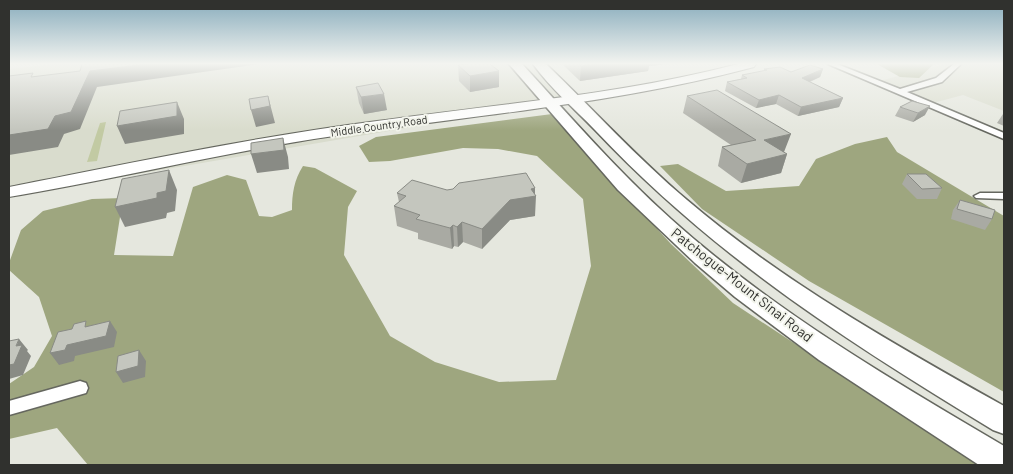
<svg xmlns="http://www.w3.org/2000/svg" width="1013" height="474" viewBox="0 0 1013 474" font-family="Barlow,sans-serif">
<rect width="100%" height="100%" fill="#e5e7de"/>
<path fill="#d9dccd" d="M55,64H539L575,99L9,196V69Z
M946,64H1004V111L963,95L933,103L879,81Z"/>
<path fill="#c2caa3" d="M106,122L97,161L87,162L100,123Z"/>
<path fill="#9ea67f" d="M877,64H934L919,78L900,77Z
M552,114L671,244L733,303L882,401L986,465H88L57,428L9,439V384L34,367L52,336L39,297L9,270V263L21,230L43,211L92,199L123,198L114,255L173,256L193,187L227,175L246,180L259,216L272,217L292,210C292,194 294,180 303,166L315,168L357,191L348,207L344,255L390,336L435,362L499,382L556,380L591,266L583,199L537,156L498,149L463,148L390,161L369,162L359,146L376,137Z
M887,137L897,152L1004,216V392L809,281L702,209L660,166L678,164L726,191L799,186L816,159L855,144Z"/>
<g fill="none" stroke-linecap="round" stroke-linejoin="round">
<g stroke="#65675f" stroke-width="3">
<path id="minor" d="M828,64H837L900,89L936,78L954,64H961L942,82L907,92L1004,133V139Z
M980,193H1004V199L976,198L974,196Z
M80,381L86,383L88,388L86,393L9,415V401Z"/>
</g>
<g stroke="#65675f" stroke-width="2">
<path id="primary" d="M738,64H756L754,67C616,104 475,115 334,136C225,152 118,179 9,197V187C131,163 253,137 377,121C498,104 619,95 738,64Z"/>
</g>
<g stroke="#65675f" stroke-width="3">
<path id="trunk" d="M509,64H522C570,116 617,171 671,219C771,309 888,378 1004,446V465H979L819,360L735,297L695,263L618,190Z
M533,64H546C593,109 637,158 687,200C783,282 895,345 1004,406V434L993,430C846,341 714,256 595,130C575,109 550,88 533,64Z"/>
</g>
<use href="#minor" fill="#fff" fill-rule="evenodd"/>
<use href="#primary" fill="#fff" fill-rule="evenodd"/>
<use href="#trunk" fill="#fff" fill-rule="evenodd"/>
</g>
<path fill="#a9aaa3" d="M562,64H668L649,66L648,71L580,81Z
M458,65L499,71V87L470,92L459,81Z
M764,69L791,72L823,69L820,77L810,82L843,98L839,107L798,116L776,104L756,108L725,91L727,82L741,79L742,75L764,71Z
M356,87L387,110L364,114L359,103Z
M687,96L784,152H783L787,154L781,173L741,183L718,166L722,147L731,145L683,113Z
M900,107L925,115L913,122L895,116Z
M1004,113V126L997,123L1003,114Z
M907,174L942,188L937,199H917L902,184Z
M535,188V216L510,220L482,249L463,242L458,247L454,246L452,249L418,239V233L397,226L394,206L399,202L397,193L447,190Z
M960,200L992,219L985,230L951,219L953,210Z"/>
<path fill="#898b85" d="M146,64H259L97,87L80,129L64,134L58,147L9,155V135L55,116L90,71Z
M597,64H668L649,66L648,71L580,81L581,66Z
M823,69L820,77L799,86L802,78Z
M499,71V87L470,92V76Z
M384,94L387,110L364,114L361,97Z
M779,95L776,104L756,108L759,100Z
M268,96L275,123L256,127L251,110Z
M843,98L839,107L798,116L801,107Z
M177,102L184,119V134L125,144L117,126Z
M930,106L925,115L913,122L918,113Z
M791,134L784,152L758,158L764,140Z
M283,138L288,157L289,169L257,173L251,154Z
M787,154L781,173L741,183L747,164Z
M169,170L177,190L175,211L167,213L166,218L125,227L115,207L157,193Z
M535,188V196H536L535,216L510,220L482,249V229L510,200L531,189Z
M462,222L463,242L458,247L457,227Z
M453,225L454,246L452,249L450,228Z
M110,321L117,332L114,347L75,356L74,361L59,365L50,353L67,345Z
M19,339L28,350L27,351L31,356L23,375L9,379V365Z
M139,350L146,361L145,377L123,383L116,372Z"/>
<path fill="#c4c6be" stroke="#898b85" d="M82,64H146L90,71L71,112L55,116L48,129L9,135V76L33,73L31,77L80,71Z
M467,64H490L499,71L470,76L458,65Z
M579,64H597L581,66Z
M810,65L823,69L802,78L843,98L801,107L779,95L759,100L727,82L747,78L742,75L767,70L764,69L780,67L791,72Z
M378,83L384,94L361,97L356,87Z
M717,90L791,134L764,140L787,154L747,164L722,147L756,140L687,96Z
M268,96L270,106L251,110L249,99Z
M912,101L930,106L918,113L900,107Z
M177,102V116L117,126L120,111Z
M283,138L284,150L251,154V143Z
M169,170L166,191L157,193V198L115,207L122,179Z
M526,173L535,188L531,189L536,196L510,200L482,229L462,222L457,227L453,225L450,228L416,219L420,215L394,206L406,196L397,193L412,180L447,190L453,189L459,183Z
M907,174H926L942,188L922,189Z
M960,200L995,210L992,219L957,209Z
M86,321L85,327L110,321L106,336L67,345L65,350L50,353L58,332L72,329L74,324Z
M19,339L16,346L22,345L14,364L9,365V341Z
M139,350L138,366L116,372L118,356Z"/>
<linearGradient id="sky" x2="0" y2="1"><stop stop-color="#88acbc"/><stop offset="0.49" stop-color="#f3f4f0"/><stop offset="1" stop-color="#f3f4f0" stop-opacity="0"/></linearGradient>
<rect width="1013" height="130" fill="url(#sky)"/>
<g text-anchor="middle" stroke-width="4" stroke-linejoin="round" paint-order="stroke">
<g font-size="11" fill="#30312e" stroke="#f2f4eb">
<text transform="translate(379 126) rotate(-8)" y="4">Middle Country Road</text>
</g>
<g font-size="14" fill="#30312e" stroke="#f2f4eb">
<text transform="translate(742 285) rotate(38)" y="5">Patchogue-Mount Sinai Road</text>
</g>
</g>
<rect width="1013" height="474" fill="none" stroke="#30312e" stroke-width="20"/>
</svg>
